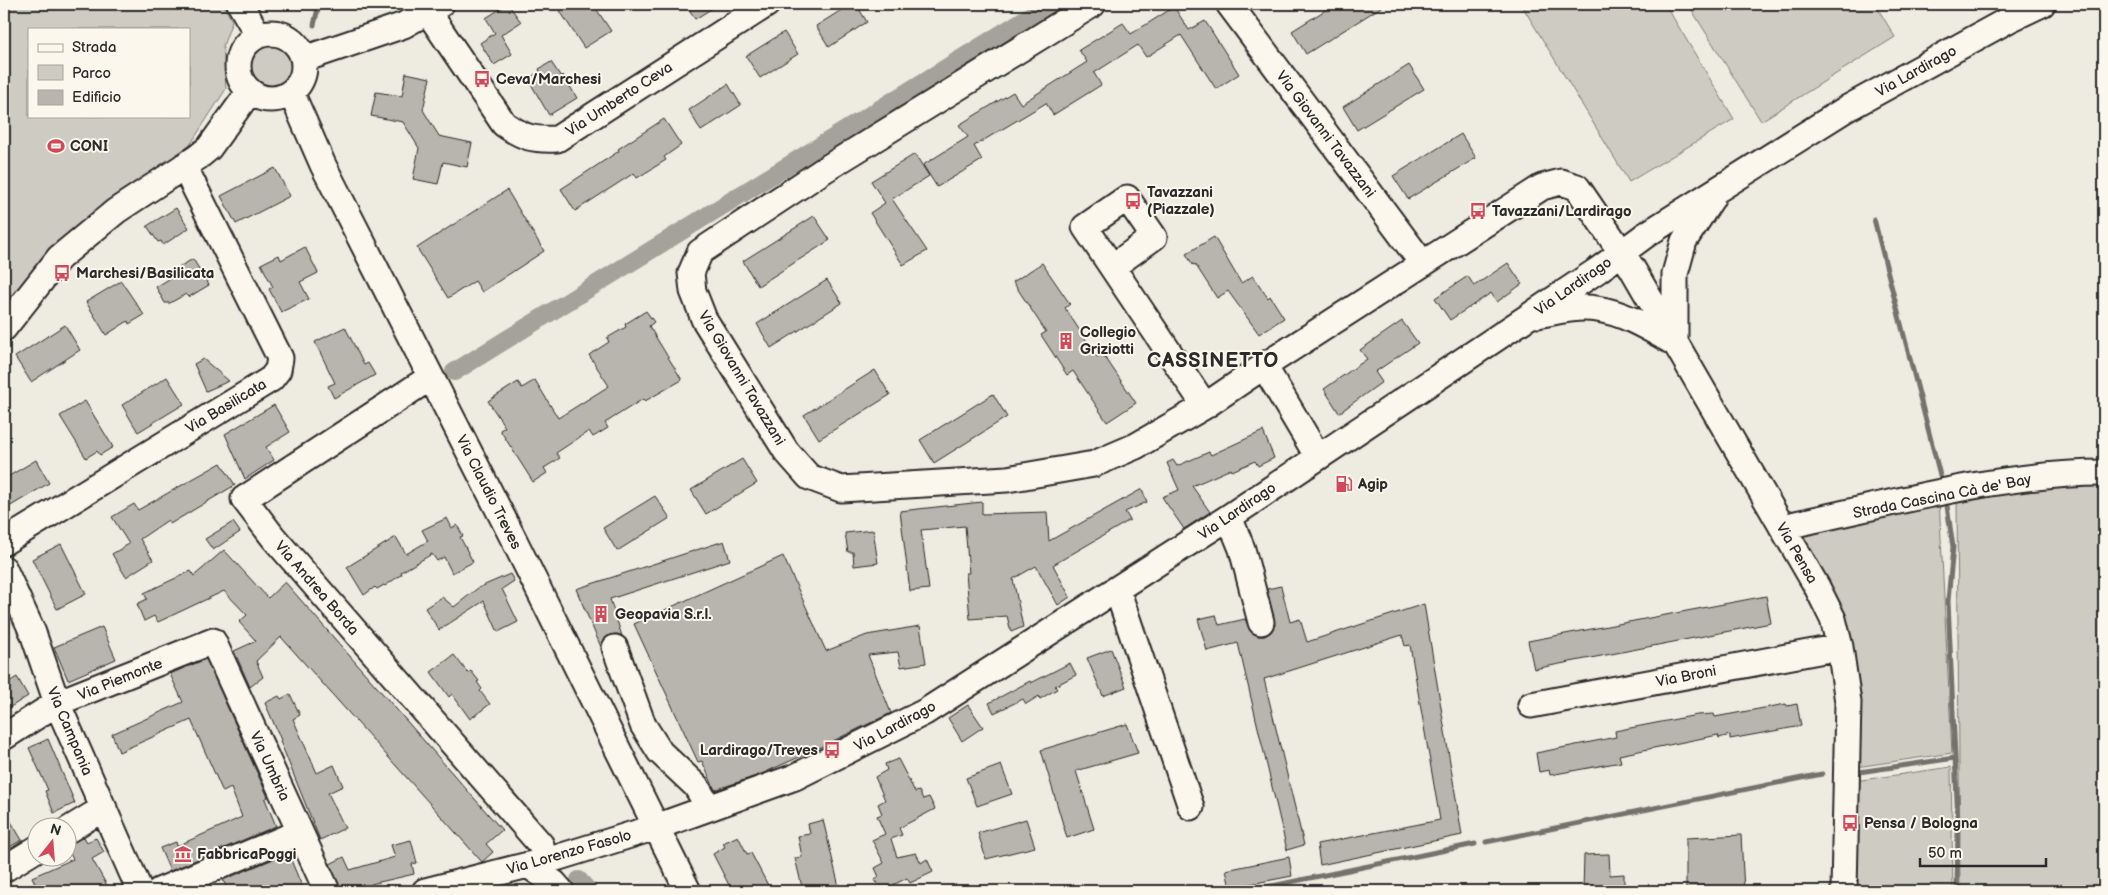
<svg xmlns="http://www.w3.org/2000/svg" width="2108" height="895" viewBox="0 0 2108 895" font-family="'Balsamiq Sans',sans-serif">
<rect width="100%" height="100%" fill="#eeebe0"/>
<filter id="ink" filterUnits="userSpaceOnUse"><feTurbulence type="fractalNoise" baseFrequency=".02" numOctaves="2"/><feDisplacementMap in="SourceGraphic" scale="10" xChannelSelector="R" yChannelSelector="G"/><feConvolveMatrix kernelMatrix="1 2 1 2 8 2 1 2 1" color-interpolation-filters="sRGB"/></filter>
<g filter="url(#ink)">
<path fill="#cecbc2" stroke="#7c7b76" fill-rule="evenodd" d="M4,4H223L232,21L223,46L226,89L188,148L51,252L4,303ZM29,29H189V116H29Z
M1521,4H1665L1734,119L1629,182Z
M1688,4H1875L1895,37L1761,121Z
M246 66a25 25 0 1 1 50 0a25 25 0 1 1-50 0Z
M2104,481V891H1960L1957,498Z
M1939,499L1952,753L1856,767V689L1791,529Z
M1951,767L1953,891H1853L1855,781Z"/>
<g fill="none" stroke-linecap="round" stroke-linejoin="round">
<path stroke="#74726e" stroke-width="5" d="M314,25L319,4
M1874,219L1942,483
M1946,499L1953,547L1948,601L1958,823L1957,891
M1859,772L1955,758
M1486,842L1822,774
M1247,891L1475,844"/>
<path stroke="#a4a29a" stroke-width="18" d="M454,372L1049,4
M579,880L589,891"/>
</g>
<path fill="#b8b5ae" stroke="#2b2b2b" d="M508,4L521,22L501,35L512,54L494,65L480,43L495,33L486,18Z
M560,4H593L611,31L584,48L560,11L563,9Z
M686,4H719L695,19Z
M851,4H856L867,22L829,47L816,26Z
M1335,4H1386L1306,54L1292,31Z
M1174,7L1189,30L1205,21L1239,74L1216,89L1181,35L1146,57L1138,45L1094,73L1101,85L1053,115L1046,103L974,146L982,160L937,187L923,165L968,137L959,125L1013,92L1021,104L1087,62L1079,50L1123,23L1131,34Z
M784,32L798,54L760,78L746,56Z
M551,62L561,77L563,75L577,98L549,115L528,79L540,71L539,69Z
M1409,65L1424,89L1357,130L1343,107Z
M406,73L430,78L423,110L439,136L472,143L467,167L443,162L438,184L413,179L419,148L403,122L371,116L376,92L402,96Z
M728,84L741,105L701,131L689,110Z
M664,119L681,145L664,157L666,160L637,178L634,173L575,211L561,189L619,151L618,149Z
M1461,134L1476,158L1408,199L1393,176Z
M915,154L929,176L892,199L927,251L903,265L870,213L885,203L871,181Z
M275,168L290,196L236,224L221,196Z
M507,190L544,251L482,292L475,281L448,298L417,248Z
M176,208L189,228L163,245L161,241L158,242L147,226Z
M814,216L830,240L758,286L743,261Z
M1214,237L1241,283L1253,276L1268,298L1270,296L1284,318L1259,334L1228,291L1217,298L1195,264L1193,265L1186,254Z
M305,247L318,273L300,282L309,299L281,312L269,289L273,287L261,264L279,255L281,260Z
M193,259L209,285L189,297L186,294L170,303H165L156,287L182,271L179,267Z
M1042,263L1070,304L1065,308L1097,357L1103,354L1136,403L1107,422L1073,371L1067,375L1041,335L1046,332L1013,282Z
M1508,263L1522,284L1497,302L1491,293L1450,320L1435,298L1468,276L1474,286Z
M827,280L842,303L771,348L757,324Z
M121,281L144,315L129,324L128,321L106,335L86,302Z
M646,311L654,322L649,326L682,380L645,401L643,399L605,423L608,428L593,437L589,431L556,453L560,458L544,468L547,473L533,482L500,430L505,427L488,401L518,382L522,388L535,380L558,418L609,386L589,355L609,342L607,338L626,327L625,324Z
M1402,321L1418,343L1375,372L1382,382L1339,413L1324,389L1367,359L1360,350Z
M65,325L80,350L31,382L15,357Z
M345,327L364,365L368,363L375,375L334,398L328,386L335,383L315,342Z
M203,359L229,381L206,391L194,364Z
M875,370L890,395L819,439L804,415Z
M167,377L184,404L138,432L122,405Z
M993,394L1007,417L934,463L920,440Z
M85,401L113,447L100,455L97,451L86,458L60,416Z
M274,405L290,432L266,447L274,460L245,479L225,434Z
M1263,431L1274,458L1258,466L1255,461L1232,471L1231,469L1192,486L1210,512L1184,529L1162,497L1179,490L1167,463L1173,460L1177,466L1209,452L1211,455Z
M742,459L757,483L706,514L691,490Z
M36,460L49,483L4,510V479Z
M221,463L235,485L170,524L168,520L140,539L153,560L126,577L112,554L129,544L112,517L134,504L138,510Z
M1142,489L1147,502L1125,512L1130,520L1053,565L1070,597L1058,605L1036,566L1013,579L1023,627L1011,632L1007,616L970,619L966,573H969L965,526L921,530L929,589L910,591L900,511L982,502V514L1047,512L1049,541Z
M655,496L670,518L617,551L603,528Z
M447,518L452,528L457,525L463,536L460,537L473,562L452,573L444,557L437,561L432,554L401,572L402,574L385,586L384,585L377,589L375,587L364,595L347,567L396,537L406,554L428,541L422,530Z
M233,522L240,532L213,550L205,539Z
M873,530L878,563L854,566L853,552H848L845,533Z
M724,541L730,560L610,599L622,636L617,634L610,635L604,639L601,647L576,589Z
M61,544L86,594L57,609L32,559Z
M224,550L268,598L285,582L502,830L486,844L493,852L482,862L281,637L256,661L263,677L250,687L234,651L256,641L239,622L247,615L224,591L158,622L154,616L144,621L137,604L147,599L144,593L191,571L194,576Z
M783,556L826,651L867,635L920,626L926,663L901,667L898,652L868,655L891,713L808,753L759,775L715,790L702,761L698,762L634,624Z
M510,574L514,581L502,589L518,622L498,632L484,601L439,630L425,608L442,597L454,607L478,588Z
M1281,586L1290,622L1300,619L1307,642L1424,604L1462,835L1320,865L1317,844L1440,820L1410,645L1405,646L1402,635L1264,679L1304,845L1287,850L1238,643L1207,651L1198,619L1216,615L1219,625L1245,619L1251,632L1258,636H1265L1271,632L1275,625L1267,589Z
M1766,596L1771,623L1534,669L1528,641Z
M102,627L116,659L68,680L54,647Z
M1111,649L1126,687L1103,696L1087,658Z
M454,655L468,673L471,671L479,681L477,682L482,689L480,691L490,704L470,719L452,694L449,697L431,672Z
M206,659L268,797L265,799L276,826L170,871L160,848L176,842L177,846L242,817L231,788L223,792L191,720L119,752L112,734L183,702L170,674Z
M1070,663L1076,675L1055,686L1057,689L1040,699L1039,696L1026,704L1023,699L994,713L989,703L1030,681L1031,683Z
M17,677L28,696L4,711V685Z
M290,694L300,715L293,719L317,773L334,765L343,786L328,793L345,828L320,840L280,741L281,740L265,703L279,696L281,699Z
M1786,704L1787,706L1797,704L1801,726L1730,739V735L1719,738L1718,735L1708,737L1619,755L1621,762L1550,775L1549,770L1539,772L1536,753L1616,737L1615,731L1697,715L1714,714L1715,717Z
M968,705L983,727L962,741L948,718Z
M1127,724L1138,753L1076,771L1094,829L1067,838L1041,750Z
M48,739L75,803L54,813L45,791L48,790L29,748Z
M898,759L915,792L919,791L923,799L929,797L935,809L899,828L902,835L891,839L897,857L916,853L921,863L927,859L933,872L910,883L907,878L881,891L875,880L879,877L875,868L884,863L872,840L885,834L877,816L882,814L878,804L885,800L875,777L887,770L885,764Z
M1001,765L1012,794L977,806L966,778Z
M4,810L22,840L4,850Z
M1026,819L1035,847L986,859L978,833Z
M823,820L840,891H803L795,858L802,857L798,836L810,834L808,824Z
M1741,835L1744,891H1686V838Z
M738,836L747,854L751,853L771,891H732L713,854L725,847L723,843Z
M84,837L87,842L96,838L104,852L92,859L110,891H39L32,877L73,859L68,850V844Z
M411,840L417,863L412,864L414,874L371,884L374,891H341L330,864L344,857L350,870L395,857L391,845Z
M288,853L304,891H228L223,880Z
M1609,854L1610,875L1624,874V891H1583L1584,855Z
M1289,857L1292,876L1230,888L1226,870Z"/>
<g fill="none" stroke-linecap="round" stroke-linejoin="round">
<g stroke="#2b2b2b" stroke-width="29">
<path id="minor" d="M240,4L258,35
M1093,4L824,170L700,252L691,273L693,291L704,319L786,451L809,477L841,489L1007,479L1094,464L1136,446L1205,406L1264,366L1542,187L1561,182L1577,187L1592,209L1632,268L1817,587L1833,619L1840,647L1848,702L1844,891
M1229,4L1423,264
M428,12L504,124C524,138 533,140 557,139L767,4
M238 66a33 33 0 1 1 66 0a33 33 0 1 1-66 0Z
M304,59L404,25L441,4
M291,92L323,165L514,540L688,891
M1112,267L1085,227L1127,198L1154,237L1112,267L1205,406
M1538,315C1557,311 1578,306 1597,309C1625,313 1650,329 1675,343
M4,328L59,258L116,211L198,157L209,148L250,91
M1675,340V274L1684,241L1712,198
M1264,366L1318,457
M431,377L244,499L273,537L541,845
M1229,517L1242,549L1261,622
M1782,527C1886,505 1998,473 2104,473
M4,542L271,379L278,370L280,358L184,166
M4,569L33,633L57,703L140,891
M1117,589L1191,807
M615,648L643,725L660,752L696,786L709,808
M1531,705L1840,647
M4,737L57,703L213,641L327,891
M68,830L104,808
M528,865L554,883L561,891
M4,869L38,848
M159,891L300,832
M425,891L556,858L656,827L795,777L925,712L1229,517L1598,270L1647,234L1846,109L2008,20L2042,4"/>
</g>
<use href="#minor" stroke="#fbf7ec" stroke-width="25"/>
</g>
</g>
<defs>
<g id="bus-bare" transform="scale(1.35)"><path d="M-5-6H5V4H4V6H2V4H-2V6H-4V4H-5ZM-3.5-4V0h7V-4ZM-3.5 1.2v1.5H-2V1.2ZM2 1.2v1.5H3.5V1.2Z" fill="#d1495b" stroke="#fbf7ec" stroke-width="2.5" paint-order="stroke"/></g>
<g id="stadium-bare" transform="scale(1.35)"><path d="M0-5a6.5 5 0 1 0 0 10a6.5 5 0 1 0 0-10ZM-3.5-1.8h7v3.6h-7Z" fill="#d1495b" stroke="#fbf7ec" stroke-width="2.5" paint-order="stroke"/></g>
<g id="building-bare" transform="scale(1.35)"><path d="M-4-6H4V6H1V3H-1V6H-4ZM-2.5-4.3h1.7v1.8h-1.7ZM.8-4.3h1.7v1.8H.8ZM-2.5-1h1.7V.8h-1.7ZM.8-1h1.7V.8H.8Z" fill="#d1495b" stroke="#fbf7ec" stroke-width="2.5" paint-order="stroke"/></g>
<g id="fuel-bare" transform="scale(1.35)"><path d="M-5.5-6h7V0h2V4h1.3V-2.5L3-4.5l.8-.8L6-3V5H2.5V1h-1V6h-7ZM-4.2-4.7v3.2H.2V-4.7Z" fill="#d1495b" stroke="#fbf7ec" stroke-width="2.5" paint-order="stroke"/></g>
<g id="museum-bare" transform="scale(1.35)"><path d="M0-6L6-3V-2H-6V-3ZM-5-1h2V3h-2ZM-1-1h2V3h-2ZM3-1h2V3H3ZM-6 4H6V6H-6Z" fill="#d1495b" stroke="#fbf7ec" stroke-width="2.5" paint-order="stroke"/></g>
</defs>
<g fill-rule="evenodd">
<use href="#bus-bare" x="482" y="79"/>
<use href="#stadium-bare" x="56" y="146"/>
<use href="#bus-bare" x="1133" y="201"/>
<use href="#bus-bare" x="1478" y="211"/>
<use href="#bus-bare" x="62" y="273"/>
<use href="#building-bare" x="1066" y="341"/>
<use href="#fuel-bare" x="1344" y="484"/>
<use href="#building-bare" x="601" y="614"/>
<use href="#bus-bare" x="832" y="750"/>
<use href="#bus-bare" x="1850" y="823"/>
<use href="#museum-bare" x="183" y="854"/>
</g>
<g text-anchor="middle" stroke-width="4" stroke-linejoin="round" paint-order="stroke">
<g font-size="15" fill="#2b2b2b" stroke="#fbf7ec">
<text transform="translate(1916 71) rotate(-29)" y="5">Via Lardirago</text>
<text transform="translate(619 99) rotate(-33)" y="5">Via Umberto Ceva</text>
<text transform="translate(1326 134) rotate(53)" y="5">Via Giovanni Tavazzani</text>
<text transform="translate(1573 286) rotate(-35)" y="5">Via Lardirago</text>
<text transform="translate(742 378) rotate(59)" y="5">Via Giovanni Tavazzani</text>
<text transform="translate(226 406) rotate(-31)" y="5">Via Basilicata</text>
<text transform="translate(489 492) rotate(63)" y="5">Via Claudio Treves</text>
<text transform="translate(1942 496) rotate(-11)" y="5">Strada Cascina Cà de' Bay</text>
<text transform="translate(1237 511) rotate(-34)" y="5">Via Lardirago</text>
<text transform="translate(1797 553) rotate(60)" y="5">Via Pensa</text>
<text transform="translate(317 588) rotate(49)" y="5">Via Andrea Borda</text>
<text transform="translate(1686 676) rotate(-11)" y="5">Via Broni</text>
<text transform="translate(120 679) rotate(-22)" y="5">Via Piemonte</text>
<text transform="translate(895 726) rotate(-28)" y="5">Via Lardirago</text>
<text transform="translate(70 731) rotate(67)" y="5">Via Campania</text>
<text transform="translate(270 766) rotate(65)" y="5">Via Umbria</text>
<text transform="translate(569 852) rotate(-16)" y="5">Via Lorenzo Fasolo</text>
</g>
<g font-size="15" font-weight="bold" fill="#2b2b2b" stroke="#fbf7ec" text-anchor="start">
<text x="496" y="84">Ceva/Marchesi</text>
<text x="70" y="151">CONI</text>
<text x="1147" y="197">Tavazzani<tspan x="1147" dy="17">(Piazzale)</tspan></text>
<text x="1492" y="216">Tavazzani/Lardirago</text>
<text x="76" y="278">Marchesi/Basilicata</text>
<text x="1080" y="337">Collegio<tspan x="1080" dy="17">Griziotti</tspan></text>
<text x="1358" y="489">Agip</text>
<text x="615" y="619">Geopavia S.r.l.</text>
<text x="818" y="755" text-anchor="end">Lardirago/Treves</text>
<text x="1864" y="828">Pensa / Bologna</text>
<text x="197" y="859">FabbricaPoggi</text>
</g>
<g font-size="20" font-weight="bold" letter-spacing="1" fill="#2b2b2b" stroke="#fbf7ec">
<text x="1213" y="367">CASSINETTO</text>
</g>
</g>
<rect width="2108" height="895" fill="none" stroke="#fbf7ec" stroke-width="20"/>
<rect x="10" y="10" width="2088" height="875" fill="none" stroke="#2b2b2b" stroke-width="2" filter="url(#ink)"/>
<rect x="28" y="28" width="162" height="90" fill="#fbf7ec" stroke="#a8a59f"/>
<rect x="38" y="44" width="25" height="8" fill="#fbf7ec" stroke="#a8a59f"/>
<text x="72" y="52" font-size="15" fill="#2b2b2b">Strada</text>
<rect x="38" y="65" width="25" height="15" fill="#cecbc2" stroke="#a8a59f"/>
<text x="72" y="78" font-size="15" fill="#2b2b2b">Parco</text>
<rect x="38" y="90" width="25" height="15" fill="#b8b5ae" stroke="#a8a59f"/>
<text x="72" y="102" font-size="15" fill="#2b2b2b">Edificio</text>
<g transform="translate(52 842) rotate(17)"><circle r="24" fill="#fbf7ec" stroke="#a8a59f"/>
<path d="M0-4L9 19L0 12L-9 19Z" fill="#d1495b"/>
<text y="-8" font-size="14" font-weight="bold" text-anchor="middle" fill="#2b2b2b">N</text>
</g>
<path d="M1920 858v8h126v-8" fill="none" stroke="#2b2b2b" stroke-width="2.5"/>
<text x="1928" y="858" font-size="15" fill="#2b2b2b" stroke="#fbf7ec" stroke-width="4" paint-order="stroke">50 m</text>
</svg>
